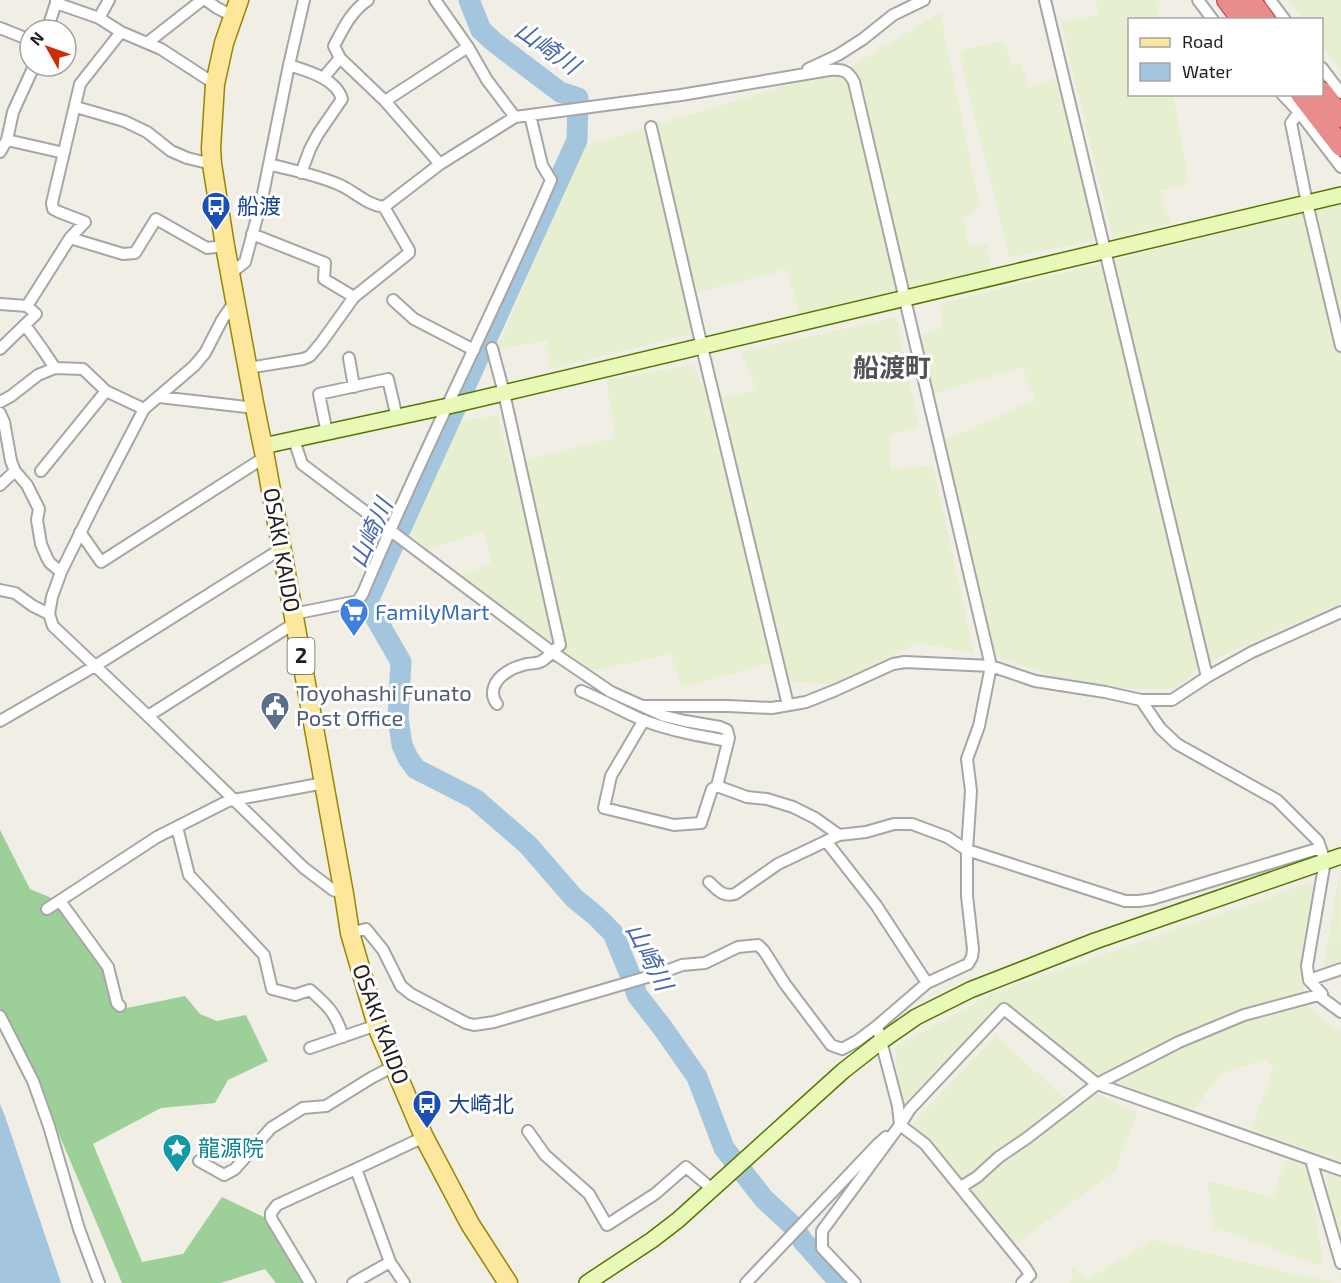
<svg xmlns="http://www.w3.org/2000/svg" width="1341" height="1283" viewBox="0 0 1341 1283" font-family="'Exo 2','Noto Sans JP',sans-serif">
<rect width="100%" height="100%" fill="#f0eee5"/>
<path fill="#e6efd0" d="M1095,0H1156L1160,19L1130,20V94L1173,95L1189,183L1159,191L1171,223L1113,239L1061,22L1099,14Z
M1288,0H1341V72L1322,45V20L1303,19Z
M940,13L980,208L963,218L969,246L987,244L991,271L800,318L787,269L692,294L700,332L549,369L547,340L496,350L584,146L853,66Z
M1003,41L1012,65L1021,63L1029,88L1056,79L1098,240L1009,257L960,56L962,50Z
M1341,203V603L1201,665L1176,689L1087,688L995,656L970,574L942,441L1036,400L1022,367L934,394L918,337L943,327L940,304Z
M896,317L919,428L889,435L890,469L933,466L974,653L918,643L834,684L779,681L770,663L682,688L671,654L591,671L456,576L491,564L485,531L427,550L407,530L455,422L497,415L511,464L616,438L606,380L692,365L711,401L756,389L741,352Z
M1340,868L1341,961L1324,967Z
M1314,881L1303,996L1309,1007L1324,1021L1341,1031V1161L1251,1129L1274,1068L1266,1059L1222,1073L1191,1112L1101,1079L1003,1003L901,1107L895,1047L996,992Z
M996,1036L1072,1105L1088,1090L1138,1113L1114,1172L1012,1246L912,1124Z
M1285,1160L1309,1166L1323,1267L1214,1227L1207,1181L1273,1197Z
M1325,1167L1341,1173V1281Z
M1152,1240L1333,1283H1070L1073,1267L1085,1281Z"/>
<path fill="#9dd099" d="M0,830L30,889L54,899L103,964L117,1010L185,996L200,1014L217,1021L246,1015L268,1061L228,1080L215,1103L161,1108L93,1144L142,1262L183,1254L222,1197L266,1218L303,1283H276L265,1269L221,1283H122L36,1080L0,1008Z"/>
<path fill="#a4c5de" d="M0,1104L5,1116L61,1283H0Z"/>
<g fill="none" stroke-linecap="round" stroke-linejoin="round">
<path stroke="#a4c5de" stroke-width="21" d="M469,0L481,30L494,42L560,92L578,98L577,140L367,603L401,662L398,718L402,745L408,758L416,769L475,799L528,845L574,898L596,916L613,933L633,982L637,995L662,1027L697,1077L724,1148L764,1199L793,1226L803,1241L840,1283"/>
<g stroke="#a6a6a6" stroke-width="14">
<path id="street" d="M206,0L217,8L233,16
M368,0C351,11 343,29 334,46L340,58L385,101L440,164
M435,0L468,47L487,80L515,117L681,95L829,70C842,69 848,70 854,82L991,666L979,726L967,759L971,791L967,850V896L973,949L972,957L968,964L927,983L877,1026L898,1106L900,1125L925,1144L1025,1267L1030,1275L1022,1283
M1045,0L1207,677
M1198,0L1213,20
M1270,0L1285,20
M56,3L99,18L121,32L161,49L215,84
M99,18L109,0
M0,28L30,40
M47,30L56,3V0
M147,43L202,0
M289,65C307,71 336,78 342,99L318,134L310,149L301,173
M1322,68L1341,93
M808,69L838,55L863,39L893,15L924,0
M324,77L340,58
M1282,94L1299,112L1341,167
M385,101L468,47
M76,107L124,121L147,132L171,151L187,158L212,164
M1299,112L1291,123L1307,203L1341,346
M651,127L702,347L788,705
M7,140L64,153
M0,152L7,140L13,112L34,66
M269,164C294,171 319,175 342,186C356,193 368,205 384,207L440,164L515,117
M252,234L325,263L324,279L354,297
M70,238L123,254L135,253L156,219L207,248L225,246
M231,273L245,262L262,199L289,65L304,0
M393,300L414,319L474,350
M235,301L222,320L205,353L194,366L144,409L94,505L61,572L52,597L49,614L53,626L148,716L304,868L333,890L344,894
M0,304L27,306L36,314L0,349
M27,306L70,238L85,222L59,212L53,209L52,203L80,84L121,32
M25,325L43,350L55,368
M492,348L504,393L560,645C554,650 548,657 542,661C537,664 529,663 523,665C512,668 498,675 494,687C492,693 493,699 497,704
M349,358L354,387
M248,368L303,359L310,356L321,343L354,297L409,253V250L384,207
M159,397L255,408
M0,402L11,396L38,375L55,368L83,369L106,391L144,409
M0,413L4,422L11,461L15,471L27,485L39,509L37,520L41,544L47,558L50,563L61,572
M327,433L319,394L388,379L397,418
M294,440L302,464L552,652L611,692L664,716L685,721L720,727L727,730L729,738L717,786L747,797L767,799L793,807L815,818L839,835
M41,471L106,391
M0,485L15,471
M80,532L101,562L265,457
M0,590L15,593L33,606L49,614
M293,614L358,601L363,593C421,454 491,319 551,180L542,165L530,115
M581,691C603,700 624,712 645,721C672,731 700,736 728,741
M1141,700L1160,728L1177,744L1277,800L1318,841L1325,861L1307,966L1309,980L1322,994V998L1341,1012
M643,706H728L772,708L806,702L836,690L893,664L905,662L991,666L1035,681L1105,692L1141,700H1172L1207,677L1252,652L1341,612
M148,716L295,623
M644,720L611,776L604,808L674,825L701,823L712,789L717,786
M0,721L95,666L281,549
M177,827L189,875L264,955L272,989L295,995L310,990C328,1006 336,1013 343,1037
M826,841L876,905L927,983
M709,882C718,890 722,897 735,894L778,864L839,835L866,832L894,824H912L947,837L967,850L1125,901H1139L1152,899L1320,848
M60,901L108,967L117,1003L120,1006
M47,909L157,837L228,801L324,783
M350,933L366,929L383,950L401,986L411,994L466,1023L474,1025L494,1022L661,973L682,965L705,963L738,947L758,945L764,951L785,984L831,1045L842,1049L857,1041L877,1026
M1309,980L1341,969
M0,1016L33,1081L49,1126L79,1229L99,1283
M310,1048L377,1025
M528,1131L545,1155L589,1194L607,1225L655,1194L686,1167L712,1189
M1311,1160L1341,1263
M199,1161L224,1175L235,1169L271,1128L303,1108L326,1106L371,1078L394,1066
M961,1187L977,1177L999,1157L1027,1138L1097,1084L1179,1042L1244,1015L1322,994
M310,1283L271,1218V1213L277,1205L356,1169
M353,1283L390,1262
M404,1283L390,1262L356,1169L424,1137
M746,1283L877,1145L886,1137
M855,1283L822,1248V1231L900,1125L910,1109L1004,1009L1097,1084L1341,1170"/>
</g>
<g stroke="#537803" stroke-width="18">
<path id="secondary" d="M263,446L453,405L1341,195
M587,1283L652,1240L678,1220L843,1071L880,1042L916,1017L970,990L1095,941L1341,856"/>
</g>
<g stroke="#998600" stroke-width="21">
<path id="primary" d="M239,0L224,43L215,84L211,148L212,164L225,246L255,408L265,457L344,894L350,933L378,1029L424,1137L470,1224L508,1283"/>
</g>
<g stroke="#de223b" stroke-width="22">
<path id="highway" d="M1227,0L1242,20
M1250,0L1265,20
M1322,92L1341,117
M1301,94L1341,146"/>
</g>
<use href="#street" stroke="#fff" stroke-width="10"/>
<use href="#secondary" stroke="#e9fab8" stroke-width="15"/>
<use href="#primary" stroke="#fde79c" stroke-width="18"/>
<use href="#highway" stroke="#e88d8b" stroke-width="20"/>
</g>
<defs>
<g id="bus-pin" transform="scale(1.5)"><path d="M0 17L-7.5 6A9.5 9.5 0 1 1 7.5 6Z" fill="#1a4fb4" stroke="#fff"/><path d="M-5-6H5V4H4V6H2V4H-2V6H-4V4H-5ZM-3.5-4V0h7V-4ZM-3.5 1.2v1.5H-2V1.2ZM2 1.2v1.5H3.5V1.2Z" fill="#fff"/></g>
<g id="supermarket-pin" transform="scale(1.5)"><path d="M0 17L-7.5 6A9.5 9.5 0 1 1 7.5 6Z" fill="#3f7fe0" stroke="#fff"/><path d="M-6-5.5h2.5l.6 2H6L4.5 2H-2.5L-4.4-4H-6ZM-1.5 3.2a1.3 1.3 0 1 0 .1 0ZM3 3.2a1.3 1.3 0 1 0 .1 0Z" fill="#fff"/></g>
<g id="civic-pin" transform="scale(1.5)"><path d="M0 17L-7.5 6A9.5 9.5 0 1 1 7.5 6Z" fill="#5c6f8a" stroke="#fff"/><path d="M-.6-6.5H3V-4.5H.6V-3L4-1V1h2V6H-6V1h2V-1L-.6-3ZM-1.2 2.5V6h2.4V2.5Z" fill="#fff"/></g>
<g id="sight-pin" transform="scale(1.5)"><path d="M0 17L-7.5 6A9.5 9.5 0 1 1 7.5 6Z" fill="#0f9aa8" stroke="#fff"/><path d="M0-6L1.8-2.2L6-1.7L2.9 1.2L3.7 5.4L0 3.3L-3.7 5.4L-2.9 1.2L-6-1.7L-1.8-2.2Z" fill="#fff"/></g>
</defs>
<g fill-rule="evenodd">
<use href="#bus-pin" x="216" y="206"/>
<use href="#supermarket-pin" x="354" y="612"/>
<use href="#civic-pin" x="275" y="706"/>
<use href="#bus-pin" x="427" y="1104"/>
<use href="#sight-pin" x="177" y="1148"/>
</g>
<g text-anchor="middle" stroke-width="6" stroke-linejoin="round" paint-order="stroke">
<rect fill="#fff" stroke="#626262" stroke-width="1.5" x="287.5" y="638" width="27" height="36" rx="4.5"/>
<g font-size="21" font-weight="bold" fill="#1f1f1f">
<text x="301" y="663">2</text>
</g>
<g font-size="22" fill="#164399" stroke="#fff" text-anchor="start">
<text x="237" y="214">船渡</text>
<text x="448" y="1112">大崎北</text>
</g>
<g font-size="22" fill="#1f1f1f" stroke="#fff">
<text transform="translate(282 550) rotate(80)" y="8">OSAKI KAIDO</text>
<text transform="translate(381 1024) rotate(70)" y="8">OSAKI KAIDO</text>
</g>
<g font-size="22" fill="#366cbe" stroke="#fff" text-anchor="start">
<text x="375" y="620">FamilyMart</text>
</g>
<g font-size="22" fill="#4e5e75" stroke="#fff" text-anchor="start">
<text x="296" y="701">Toyohashi Funato<tspan x="296" dy="25">Post Office</tspan></text>
</g>
<g font-size="22" fill="#0d838f" stroke="#fff" text-anchor="start">
<text x="198" y="1156">龍源院</text>
</g>
<g font-size="24" font-style="italic" fill="#4967b0" stroke="#fff">
<text transform="translate(547 48) rotate(35)" y="8">山崎川</text>
<text transform="translate(371 533) rotate(-66)" y="8">山崎川</text>
<text transform="translate(649 957) rotate(63)" y="8">山崎川</text>
</g>
<g font-size="26" font-weight="bold" fill="#525252" stroke="#fff">
<text x="892" y="377">船渡町</text>
</g>
</g>
<rect x="1128" y="18" width="195" height="78" fill="#ffffff" stroke="#a5a5a5" stroke-width="1.5"/>
<rect x="1140" y="38" width="30" height="9" fill="#fde79c" stroke="#a5a5a5" stroke-width="1.5"/>
<text x="1182" y="48" font-size="18" fill="#1f1f1f">Road</text>
<rect x="1140" y="63" width="30" height="18" fill="#a4c5de" stroke="#a5a5a5" stroke-width="1.5"/>
<text x="1182" y="78" font-size="18" fill="#1f1f1f">Water</text>
<g transform="translate(48 48) rotate(310)"><circle r="28" fill="#ffffff" stroke="#a5a5a5" stroke-width="1.5"/>
<path d="M0-4.5L10 22L0 15L-10 22Z" fill="#cd2b00"/>
<text y="-9" font-size="16" font-weight="bold" text-anchor="middle" fill="#1f1f1f">N</text>
</g>
</svg>
